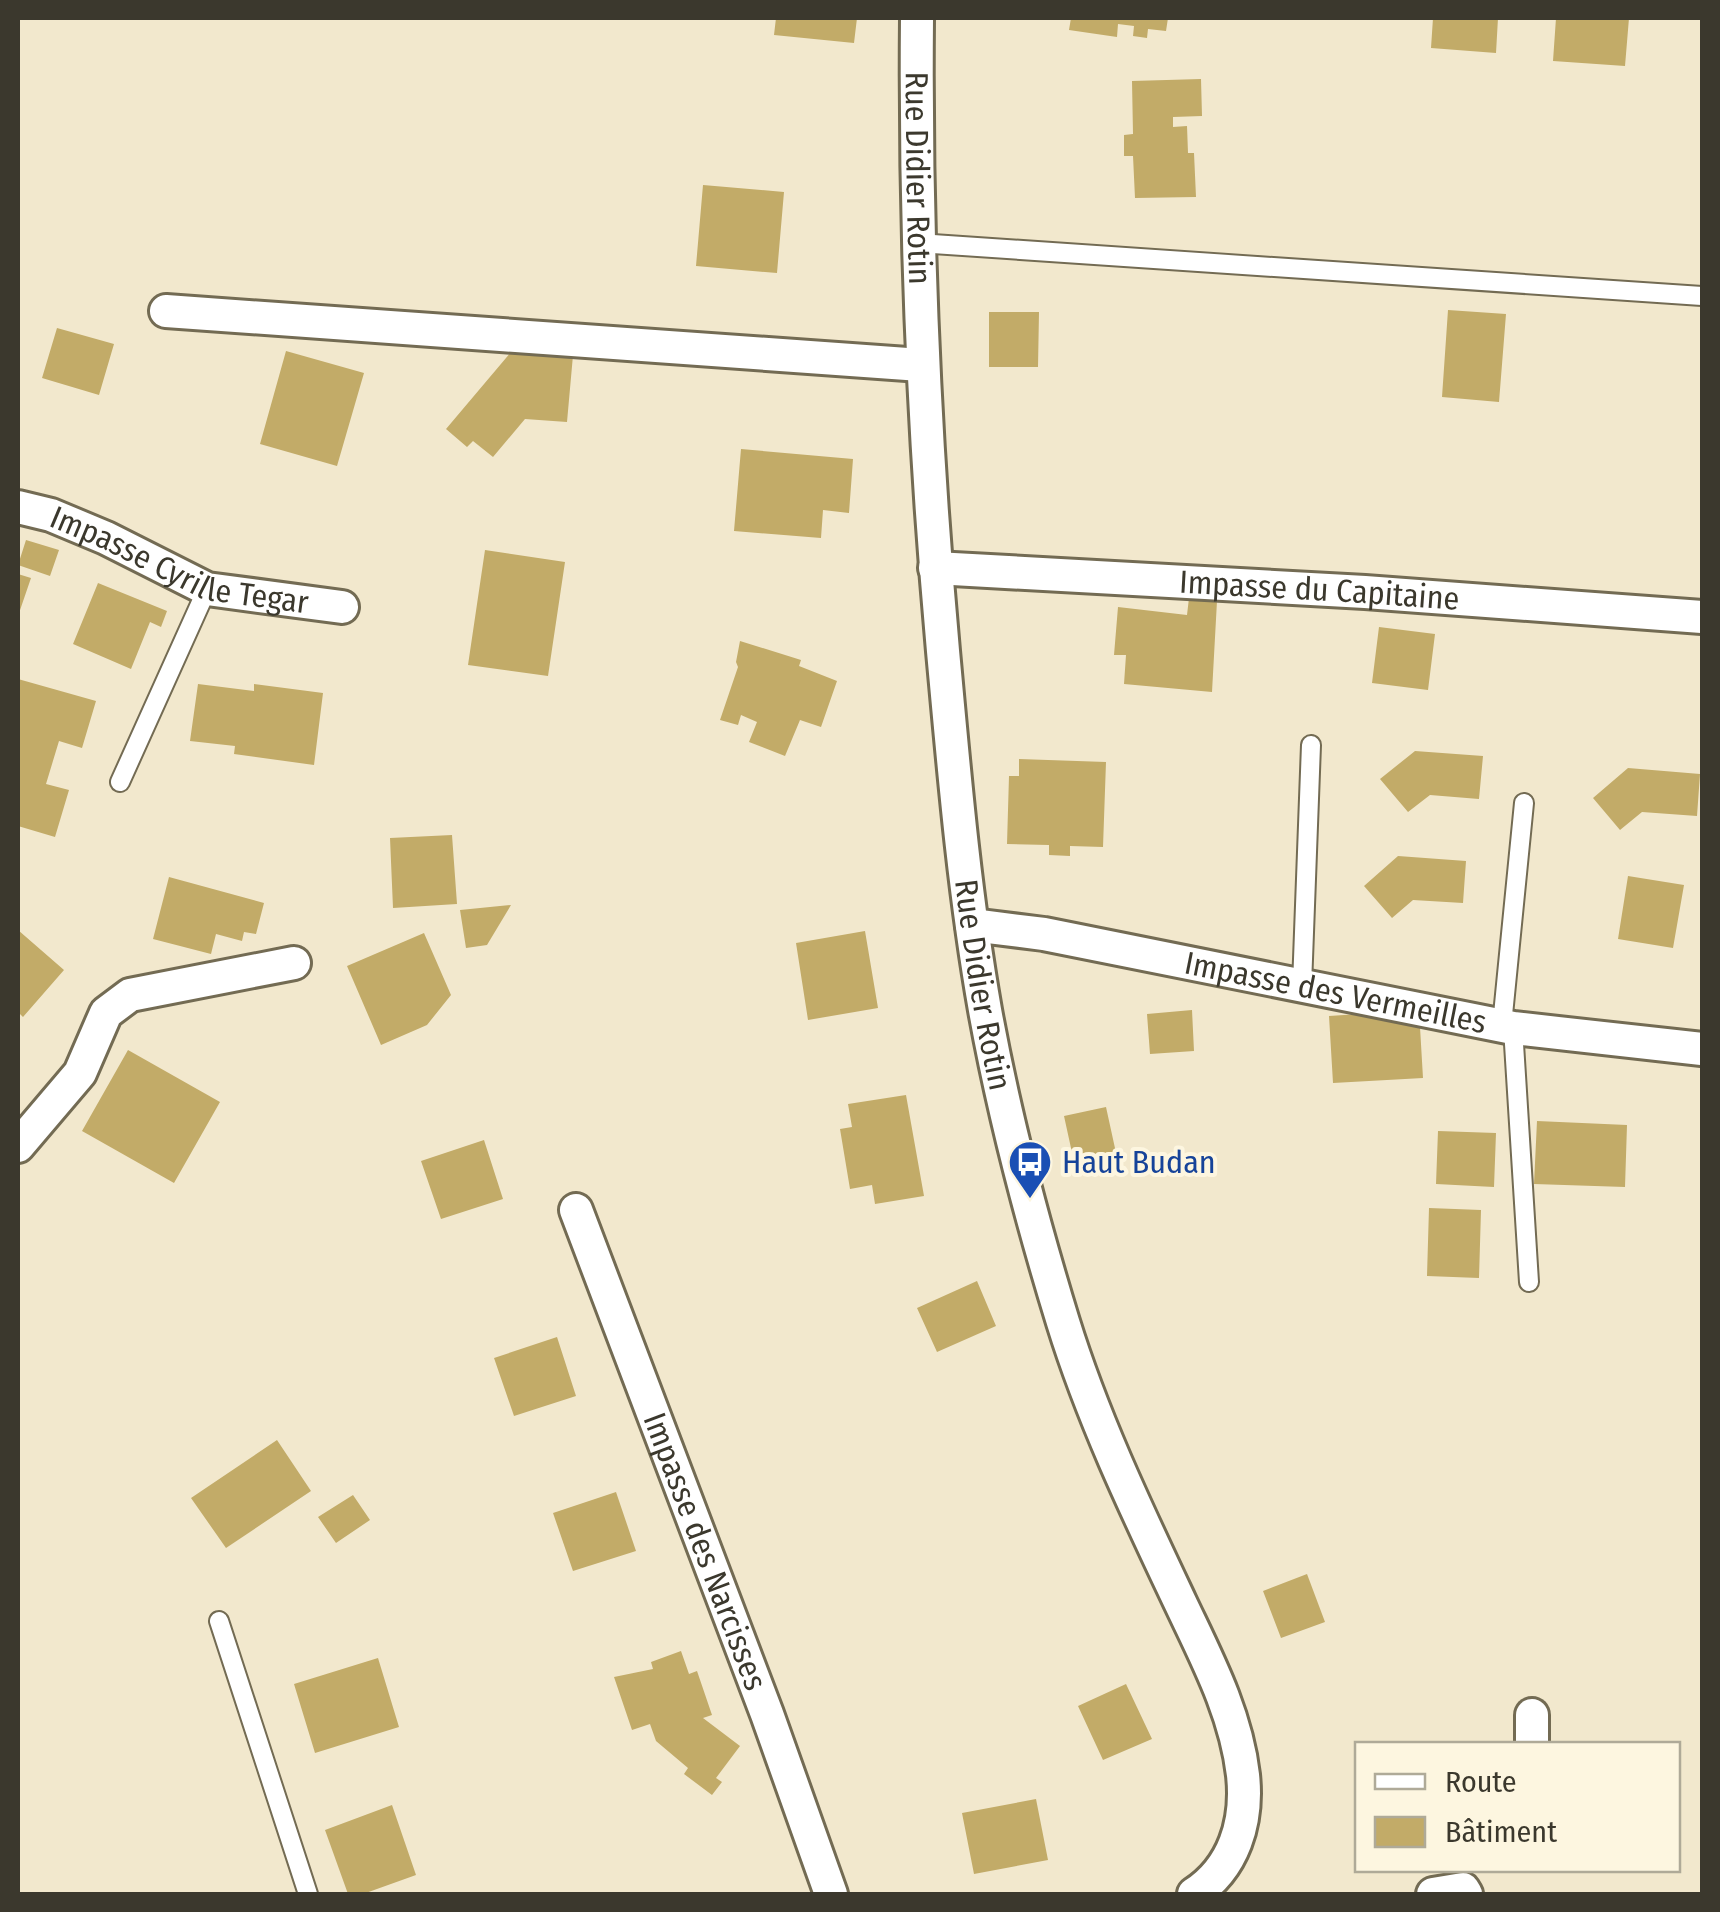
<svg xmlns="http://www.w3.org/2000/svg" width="1720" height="1912" viewBox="0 0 1720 1912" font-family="'Fira Sans Condensed',sans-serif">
<rect width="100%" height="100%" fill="#f2e8cd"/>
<path fill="#c2ab68" d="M776,18H857L854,43L774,35Z
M1071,18H1168L1166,31L1148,29L1147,38L1133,36L1134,26L1118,24L1117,37L1069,30Z
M1433,18H1498L1496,53L1431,48Z
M1556,18H1629L1625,66L1553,61Z
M1201,79L1202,116L1173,117V127L1187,126L1188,153H1194L1196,197L1135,198L1133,156H1124V135L1133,134L1132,81Z
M703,185L784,192L777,273L696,266Z
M1448,310L1506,314L1499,402L1442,397Z
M989,312H1039L1038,367H989Z
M57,328L114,344L99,395L42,378Z
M522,339L574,344L567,422L525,419L493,457L473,441L467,447L446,429Z
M286,351L364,373L337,466L260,444Z
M741,449L853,459L849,513L823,510L821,538L734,531Z
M26,540L59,550L50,576L18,565Z
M485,550L565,562L548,676L468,665Z
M18,574L31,578L18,616Z
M98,583L167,611L161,627L150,622L131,669L73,644Z
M1189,598L1217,601L1212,692L1124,684L1126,655H1114L1118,607L1187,615Z
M1379,627L1435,634L1428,690L1372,683Z
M740,641L801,660L799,666L837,681L821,727L800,720L785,756L749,742L757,722L741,715L738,725L720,720L738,667L736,662Z
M18,679L96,701L82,748L59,741L46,784L69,790L55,837L18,826Z
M198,684L254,691V684L323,693L314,765L234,754L235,746L190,741Z
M1415,751L1483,756L1479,799L1430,795L1408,812L1380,779Z
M1019,759L1106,762L1103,847L1070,846V856L1049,855V845L1007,844L1009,776H1019Z
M1628,768L1700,774L1697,816L1642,812L1620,830L1593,798Z
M452,835L457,904L393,908L390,838Z
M1398,856L1466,861L1463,903L1413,900L1392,918L1364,886Z
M1628,876L1684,885L1673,948L1618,939Z
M169,877L264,903L256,934L244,932L242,941L216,934L211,954L153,939Z
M511,905L487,945L466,948L460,910Z
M18,930L64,970L23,1017L18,1012Z
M865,931L878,1008L808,1020L796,943Z
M424,933L451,995L427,1025L381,1045L347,966Z
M1192,1010L1194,1051L1150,1054L1147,1014Z
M1419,1010L1423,1078L1333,1083L1329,1016Z
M128,1050L220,1102L174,1183L82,1131Z
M906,1095L924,1196L875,1204L872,1185L850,1189L840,1129L852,1127L848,1104Z
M1106,1107L1118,1162L1076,1171L1064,1116Z
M1537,1121L1627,1125L1625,1187L1534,1184Z
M1438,1131L1496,1133L1494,1187L1436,1184Z
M484,1140L503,1199L441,1219L421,1161Z
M1429,1208L1481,1210L1479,1278L1427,1276Z
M977,1281L996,1326L937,1352L917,1308Z
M557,1337L576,1396L514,1416L494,1358Z
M277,1440L311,1491L226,1548L191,1498Z
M616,1492L636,1551L573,1571L553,1513Z
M353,1495L370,1520L336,1543L318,1517Z
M1307,1574L1325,1622L1281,1638L1263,1591Z
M681,1651L689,1674L697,1671L712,1715L703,1718L740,1746L716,1778L722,1782L712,1795L684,1774L688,1768L656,1741L650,1724L632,1730L614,1677L653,1669L651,1662Z
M378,1658L399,1727L315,1753L294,1684Z
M1126,1684L1152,1739L1103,1760L1078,1706Z
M1036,1799L1048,1860L974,1874L962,1813Z
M392,1805L416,1875L363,1894H348L325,1830Z"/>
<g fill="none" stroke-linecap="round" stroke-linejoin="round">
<g stroke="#736b53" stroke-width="22">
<path id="lane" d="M918,243L1702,296
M120,782L207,589
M1302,986L1311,745
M1502,1025L1524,803
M1513,1028L1529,1282
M219,1621L308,1894"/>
</g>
<g stroke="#736b53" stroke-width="38">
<g id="street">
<path id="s1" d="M917,18C915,230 924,440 943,651C954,771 964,891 985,1010C1004,1115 1032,1221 1063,1322C1093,1419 1137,1511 1180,1602C1206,1657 1236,1713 1243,1775C1248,1822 1234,1868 1194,1894"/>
<path d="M166,311L921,365"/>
<path id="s2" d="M18,507L51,515L106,538L207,589L342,607"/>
<path id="s3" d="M935,568L1365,592L1702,617"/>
<path id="s4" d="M972,925L1044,934L1513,1028L1702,1049"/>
<path d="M18,1146L80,1073L106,1013L130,995L294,963"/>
<path id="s5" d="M576,1210L767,1714L831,1894"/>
<path d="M1532,1715V1744"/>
<path d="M1433,1894L1463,1889L1466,1894"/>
</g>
</g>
<use href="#lane" stroke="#fff" stroke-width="18"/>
<use href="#street" stroke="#fff" stroke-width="32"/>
</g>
<defs>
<g id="bus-pin" transform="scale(2.25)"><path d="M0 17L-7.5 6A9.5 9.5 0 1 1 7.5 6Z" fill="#1a4fb4" stroke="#fdf6e0"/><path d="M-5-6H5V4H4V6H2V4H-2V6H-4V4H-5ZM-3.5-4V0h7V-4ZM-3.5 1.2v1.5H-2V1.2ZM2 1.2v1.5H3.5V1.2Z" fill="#fff"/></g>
</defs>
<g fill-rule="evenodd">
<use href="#bus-pin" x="1030" y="1162"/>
</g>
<g text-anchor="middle" stroke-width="8" stroke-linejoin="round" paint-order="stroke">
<g font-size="32" fill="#3b382d" stroke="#fdf6e0">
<text dy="11" stroke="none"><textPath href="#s1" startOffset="160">Rue Didier Rotin</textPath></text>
<text dy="11" stroke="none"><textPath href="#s2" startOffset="172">Impasse Cyrille Tegar</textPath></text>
<text dy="11" stroke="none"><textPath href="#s3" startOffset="385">Impasse du Capitaine</textPath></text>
<text dy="11" stroke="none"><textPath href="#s1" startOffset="970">Rue Didier Rotin</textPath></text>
<text dy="11" stroke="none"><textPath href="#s4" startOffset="370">Impasse des Vermeilles</textPath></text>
<text dy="11" stroke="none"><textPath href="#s5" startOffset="365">Impasse des Narcisses</textPath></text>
</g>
<g font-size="32" fill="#164399" stroke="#fdf6e0" text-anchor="start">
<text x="1062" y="1173">Haut Budan</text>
</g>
</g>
<rect width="1720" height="1912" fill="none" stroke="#3b382d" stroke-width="40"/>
<rect x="1355" y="1742" width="325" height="130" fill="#fdf6e0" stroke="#afaa98" stroke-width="2.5"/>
<rect x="1375" y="1774" width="50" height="15" fill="#ffffff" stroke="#afaa98" stroke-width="2.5"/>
<text x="1445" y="1792" font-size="30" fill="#3b382d">Route</text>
<rect x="1375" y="1817" width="50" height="30" fill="#c2ab68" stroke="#afaa98" stroke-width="2.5"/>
<text x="1445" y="1842" font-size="30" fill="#3b382d">Bâtiment</text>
</svg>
